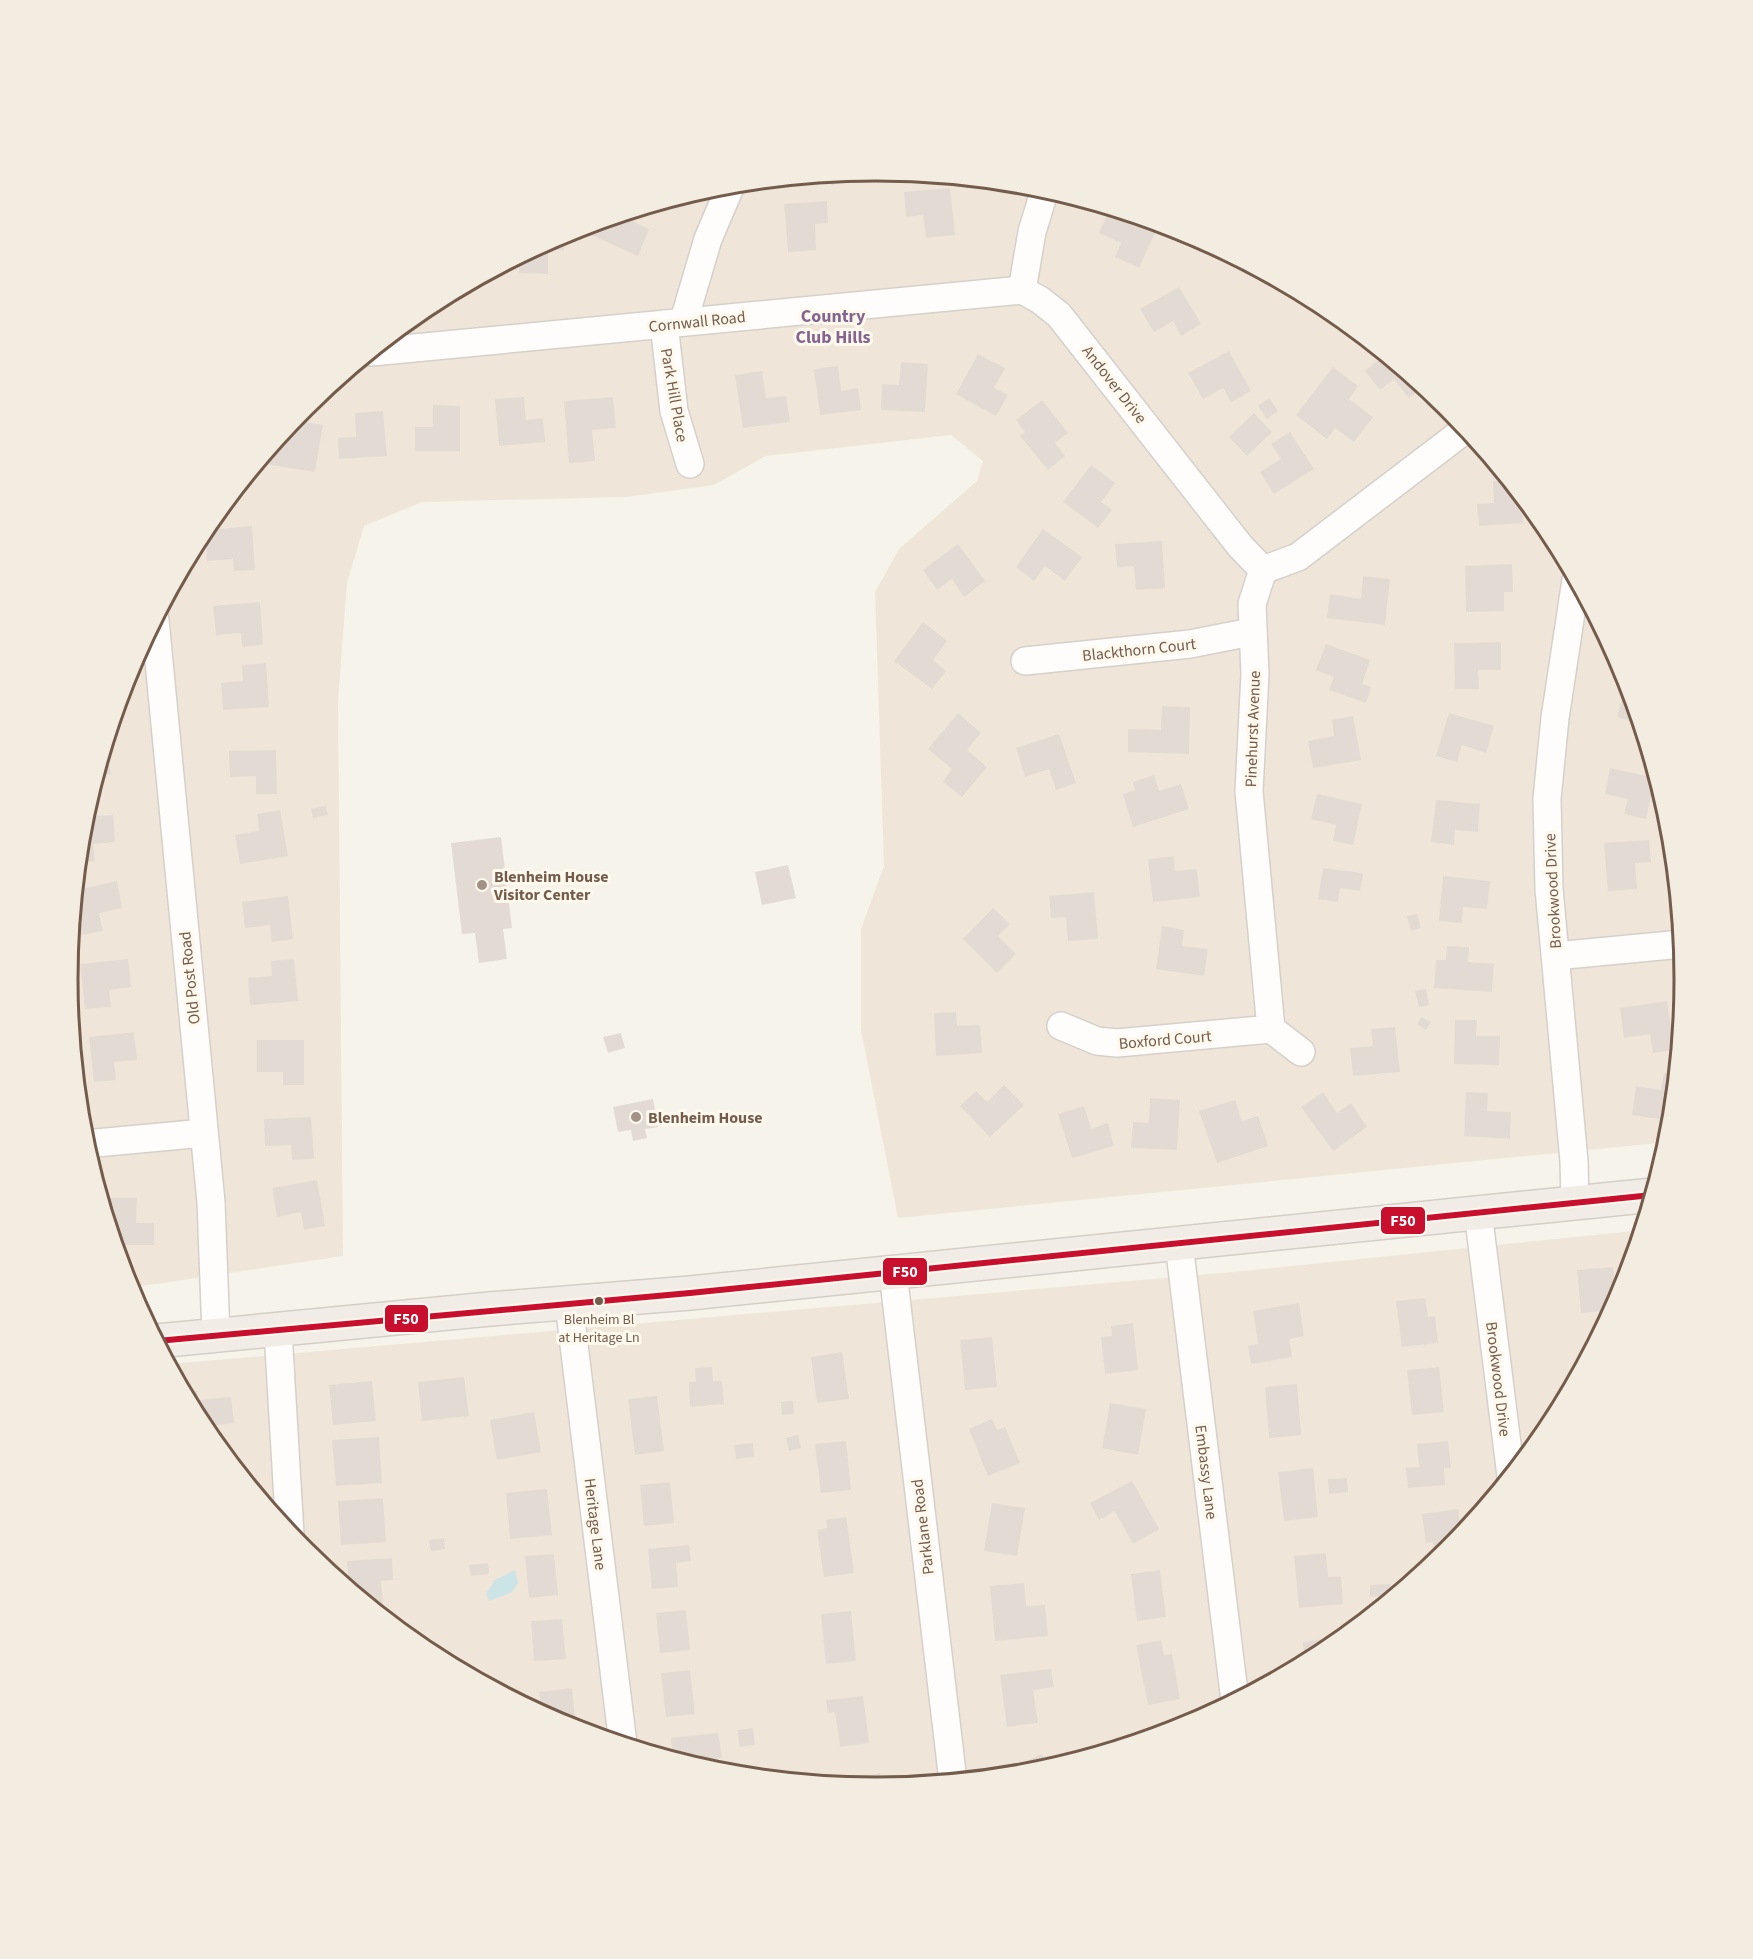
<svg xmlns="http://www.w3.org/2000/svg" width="1753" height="1959" viewBox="0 0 1753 1959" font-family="'Source Sans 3',sans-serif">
<rect width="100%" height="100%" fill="#f6f3eb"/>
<path fill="#efe6d9" d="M877,171L1035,186L1186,232L1326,307L1449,408L1549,530L1624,670L1670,822L1685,980L1669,1142L898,1218L861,1030V929L884,866L875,592L899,549L977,481L983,461L951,435L766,456L714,485L626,497L422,502L364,526L347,583L338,700L343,1256L129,1288L83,1137L68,980L83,821L129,670L204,530L305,407L427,307L567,232L719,186Z
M1642,1230L1624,1289L1549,1429L1448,1552L1326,1652L1186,1727L1034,1773L876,1788L718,1773L567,1727L427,1652L304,1551L204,1429L169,1364L1234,1272Z"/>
<path fill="#cde4e6" d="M515,1570L518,1583L512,1592L490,1601L486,1594L495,1580Z"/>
<path fill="#e3dbd3" d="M842,174L833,186L820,176H825Z
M950,188L955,235L926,238L923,215L906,217L904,192Z
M827,201L828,223L815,224L816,250L788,252L784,204Z
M1110,209L1158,226L1139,268L1115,257L1121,243L1099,233Z
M631,213L628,219L649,229L638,256L591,235L596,223Z
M564,234V250H548V274L519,273V258Z
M1179,287L1201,324L1181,336L1173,321L1154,332L1140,309Z
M1229,351L1251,391L1231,402L1223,388L1203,399L1188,373Z
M978,354L1005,368L994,388L1008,395L996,416L956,394Z
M1384,355L1423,387L1409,398L1394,379L1380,390L1365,371Z
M901,362L928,364L925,412L881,410L882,384L899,385Z
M838,366L841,391L858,388L861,410L820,415L814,369Z
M1333,367L1358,386L1349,399L1373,417L1354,442L1335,428L1327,439L1296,415Z
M762,371L766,398L786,396L790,422L743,428L735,375Z
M524,397L526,420L543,418L545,442L499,446L495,399Z
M613,397L616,428L592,430L595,461L569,463L564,401Z
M1269,398L1278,411L1267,419L1258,406Z
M1042,400L1068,433L1055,443L1065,456L1048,470L1020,436L1025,432L1016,420Z
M433,405L460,406V451H415V427H433Z
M383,411L387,456L339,459L338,438L356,437L355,413Z
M1254,413L1272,432L1247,456L1229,437Z
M294,420L323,425L315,472L265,464L266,454L276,442L287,444L291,424Z
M1290,432L1314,469L1274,494L1260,472L1281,459L1271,444Z
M1091,465L1115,483L1101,502L1112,510L1098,528L1063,502Z
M1508,480L1522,497L1523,523L1479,526L1477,504L1494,503L1493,481Z
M252,526L255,570L234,571L233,559L207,561L205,530Z
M1043,529L1082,557L1065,581L1045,566L1034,581L1016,567Z
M1162,541L1165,588L1136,590L1134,566L1117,567L1115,544Z
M958,544L985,581L964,597L952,579L937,590L923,570Z
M1512,564L1513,592H1504V611L1466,612L1465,566Z
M1363,576L1390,579L1385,625L1327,618L1330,594L1361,599Z
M260,602L263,645L242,647L241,633L216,635L213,606Z
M923,622L947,641L933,660L946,671L932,689L894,661Z
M1501,642V670H1478L1479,689H1455L1454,643Z
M1326,644L1370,660L1362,684L1371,687L1366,703L1329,690L1334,677L1316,670Z
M266,663L269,707L223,710L221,683L243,681L242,665Z
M1624,692L1631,694L1640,724L1617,717Z
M1162,706L1190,707L1189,754L1128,752V729L1161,730Z
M958,713L981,733L967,750L987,767L962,797L943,782L952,769L928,749Z
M1449,713L1494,726L1486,753L1462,745L1457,762L1436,756Z
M1353,716L1361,760L1313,768L1308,741L1334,736L1332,720Z
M1059,734L1076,783L1056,790L1049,769L1025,777L1016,748Z
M106,746L111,774L97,776Z
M276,750L277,794H256V776L230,777L229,751Z
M1610,768L1655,778L1646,819L1624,814L1628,799L1605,794Z
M1154,775L1159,791L1181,784L1189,809L1133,827L1123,794L1135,790L1133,782Z
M1317,794L1362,804L1353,845L1333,841L1336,825L1311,819Z
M1436,800L1480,804L1478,832L1455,830L1454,845L1431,842Z
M326,806L328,815L313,818L311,809Z
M280,810L288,856L240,864L235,835L259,831L257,814Z
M113,815L115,842L93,844L95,861L79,863L84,817Z
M501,837L512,928L503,929L507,959L479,963L475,933L462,934L451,843Z
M1649,840L1651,862L1635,863L1637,889L1608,891L1604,843Z
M1174,856L1175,871L1197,869L1200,897L1153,902L1148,859Z
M788,865L796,898L762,905L755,872Z
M1323,868L1363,873L1360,891L1340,888L1338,902L1318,899Z
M1443,876L1490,881L1487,909L1463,907L1462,923L1439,921Z
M117,881L122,908L99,913L103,931L80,935L74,909L76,890Z
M1094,892L1098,939L1068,941L1066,917L1051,918L1049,896Z
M288,896L293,939L272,942L270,925L245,928L242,902Z
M993,908L1010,924L998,936L1016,954L997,973L963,939Z
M1417,914L1421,928L1411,931L1407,916Z
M1162,926L1184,930L1182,946L1208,949L1204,976L1156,969Z
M1447,946L1469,947L1468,962L1494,964L1492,992L1434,988L1436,960H1446Z
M128,959L131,987L109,990L111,1007L85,1009L80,964Z
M294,959L298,1001L250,1005L248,978L272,976L271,961Z
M1426,989L1429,1005L1419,1007L1415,991Z
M1667,1001L1674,1050L1653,1053L1650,1034L1624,1038L1620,1008Z
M956,1012L957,1026L980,1025L982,1053L936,1056L934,1013Z
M1421,1017L1431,1022L1426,1030L1417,1024Z
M1455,1020H1477L1476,1036H1500L1499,1065L1454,1064Z
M1395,1027L1400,1072L1353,1076L1350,1048L1373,1046L1371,1029Z
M134,1032L137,1060L114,1062L116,1080L94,1082L89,1037Z
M621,1033L625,1048L608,1053L603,1037Z
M257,1040H304V1085H283V1072H257Z
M1664,1073L1676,1075L1672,1121L1632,1115L1636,1086L1661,1090Z
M1004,1085L1024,1105L990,1137L960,1106L976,1091L987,1102Z
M1323,1092L1337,1113L1351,1103L1367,1127L1333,1151L1301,1107Z
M1466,1092L1488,1093L1487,1111L1511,1112L1510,1139L1464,1136Z
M1150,1098L1180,1100L1177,1150L1131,1148L1133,1122L1149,1123Z
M653,1099L658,1127L645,1129L647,1138L633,1141L631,1130L618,1132L613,1107Z
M1235,1100L1242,1121L1258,1116L1268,1146L1217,1163L1199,1111Z
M1084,1106L1091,1129L1108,1123L1114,1146L1072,1158L1058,1114Z
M311,1117L314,1159L292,1160L291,1145L265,1146L264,1119Z
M317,1180L325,1226L304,1230L301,1212L277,1217L272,1188Z
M109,1198H137L136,1223H154V1245H116L109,1222Z
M1613,1267L1617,1303L1613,1310L1581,1313L1577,1270Z
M1425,1298L1428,1317L1435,1316L1438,1343L1402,1347L1396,1301Z
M1299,1303L1304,1336L1289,1339L1292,1357L1251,1364L1248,1346L1258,1344L1253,1311Z
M1133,1323L1138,1370L1105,1374L1101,1337L1112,1336L1111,1326Z
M992,1337L997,1387L965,1390L960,1340Z
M842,1352L849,1399L817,1403L811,1357Z
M712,1367L713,1381H722L724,1404L690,1407L689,1382H696L695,1368Z
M1439,1367L1444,1412L1412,1415L1407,1370Z
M464,1377L469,1416L422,1421L418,1382Z
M372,1381L376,1421L333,1425L329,1385Z
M1297,1384L1301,1435L1269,1438L1265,1387Z
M197,1391L198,1400L231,1397L234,1423L203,1427L184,1393Z
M657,1396L664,1451L635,1455L628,1399Z
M793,1401L794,1414L782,1415L781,1402Z
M1110,1403L1146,1409L1138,1455L1102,1448Z
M534,1412L541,1452L497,1460L490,1420Z
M992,1419L997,1430L1005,1427L1020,1463L988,1476L969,1429Z
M798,1435L801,1448L789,1451L786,1438Z
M379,1437L382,1483L336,1486L332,1440Z
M846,1441L851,1490L821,1493L815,1444Z
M1448,1441L1451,1468H1444L1445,1485L1408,1488L1406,1468L1419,1467L1417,1444Z
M753,1443L754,1457L736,1459L734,1445Z
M1313,1468L1318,1517L1284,1521L1278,1472Z
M1347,1478L1348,1492L1329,1494L1328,1479Z
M1132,1481L1159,1529L1133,1544L1115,1511L1099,1520L1090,1503Z
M670,1482L674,1523L644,1526L640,1485Z
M547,1489L552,1535L510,1539L506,1493Z
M383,1498L386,1542L341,1545L338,1501Z
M992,1503L1025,1508L1017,1556L984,1551Z
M1458,1509L1462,1536L1453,1538L1454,1544L1436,1562L1433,1542L1426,1543L1422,1514Z
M846,1517L854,1573L824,1577L817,1530L827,1528L826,1520Z
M444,1538L445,1549L431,1551L429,1540Z
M689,1545L691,1561L676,1563L678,1587L652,1589L648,1549Z
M1326,1553L1328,1577L1341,1576L1343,1604L1299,1608L1294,1556Z
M554,1554L558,1595L529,1598L525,1556Z
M392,1558L393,1580L381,1581L383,1604L370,1605L349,1588L347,1561Z
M488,1563L489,1574L471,1576L469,1565Z
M1160,1570L1166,1617L1137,1621L1131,1574Z
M1024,1583L1026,1606L1045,1605L1048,1636L995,1641L990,1586Z
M1390,1584V1595L1370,1597V1585Z
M686,1610L690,1650L660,1653L656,1613Z
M851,1611L856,1661L826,1664L821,1614Z
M562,1619L566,1659L534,1661L531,1621Z
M1338,1637L1339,1642L1326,1652L1305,1663L1303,1642Z
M1161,1640L1164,1655L1172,1654L1180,1699L1148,1705L1136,1645Z
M1051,1669L1054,1687L1033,1690L1038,1723L1007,1727L1000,1675Z
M690,1670L695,1714L666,1717L661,1673Z
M572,1688L576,1729H574L542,1713L539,1692Z
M863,1696L869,1743L840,1747L835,1712L828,1713L826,1700Z
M753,1728L755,1745L739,1747L738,1730Z
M718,1733L722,1758L711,1759L713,1771L673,1759L671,1738Z
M1042,1754L1049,1768L1018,1775L1014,1767Z
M880,1773L882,1788L848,1786L847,1780Z"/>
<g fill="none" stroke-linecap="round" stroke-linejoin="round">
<g stroke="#d6d0ca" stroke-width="30">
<path id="minor" d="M1022,290L1040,300L1059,315L1240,546L1263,570
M1022,290L1032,232L1045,189
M684,320L708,239L731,185
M664,324L674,411L690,464
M372,352L1022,290
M1263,570L1252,604L1255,674L1249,791L1271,1029
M1263,570L1298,557L1466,429
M155,620L211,1202L216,1335
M1025,661L1190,644L1251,632
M1555,956L1682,944
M1061,1026L1097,1041L1117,1043L1271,1029
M1271,1029L1301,1052
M85,1144L204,1133
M1575,1203L1574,1161L1549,889L1547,799L1555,718L1576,580
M1478,1212L1511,1476
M1179,1244L1235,1701
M893,1273L953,1781
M569,1304L623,1744
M278,1331L290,1534"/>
</g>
<g stroke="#d5cec7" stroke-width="36">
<path id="major" d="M157,1341L490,1309L690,1293L1653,1195"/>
</g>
<use href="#minor" stroke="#fefdfc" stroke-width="27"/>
<use href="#major" stroke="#f1ede6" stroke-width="33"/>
<g stroke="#fef8ed" stroke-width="10">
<path id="bus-1" d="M157,1341L690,1293L1652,1195"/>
</g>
<use href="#bus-1" stroke="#c8102e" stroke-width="6"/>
</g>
<g fill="#a29184" stroke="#fef8ed" stroke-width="2">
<circle cx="482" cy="885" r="6"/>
<circle cx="636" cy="1117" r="6"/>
</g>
<circle fill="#745c4d" stroke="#fef8ed" stroke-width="2" cx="599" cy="1301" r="5"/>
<g text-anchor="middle" stroke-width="6" stroke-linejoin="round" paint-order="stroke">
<g font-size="14" fill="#745c4d" stroke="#fef8ed">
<text x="599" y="1324">Blenheim Bl<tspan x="599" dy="18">at Heritage Ln</tspan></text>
</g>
<g font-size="16" fill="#745c4d" stroke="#fef8ed">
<text transform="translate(697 321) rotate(-6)" y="6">Cornwall Road</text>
<text transform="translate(1115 384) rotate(52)" y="6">Andover Drive</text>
<text transform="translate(675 395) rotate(80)" y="6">Park Hill Place</text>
<text transform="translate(1139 649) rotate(-6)" y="6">Blackthorn Court</text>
<text transform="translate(1252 729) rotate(-88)" y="6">Pinehurst Avenue</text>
<text transform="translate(1552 891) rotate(-93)" y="6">Brookwood Drive</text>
<text transform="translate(189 978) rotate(-96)" y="6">Old Post Road</text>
<text transform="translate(1165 1039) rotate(-5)" y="6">Boxford Court</text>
<text transform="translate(1499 1379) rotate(83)" y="6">Brookwood Drive</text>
<text transform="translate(1207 1472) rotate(83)" y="6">Embassy Lane</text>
<text transform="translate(596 1524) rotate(83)" y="6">Heritage Lane</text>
<text transform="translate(922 1527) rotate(-97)" y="6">Parklane Road</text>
</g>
<g font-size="16" font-weight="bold" fill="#745c4d" stroke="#fef8ed" text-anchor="start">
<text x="494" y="882">Blenheim House<tspan x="494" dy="18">Visitor Center</tspan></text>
<text x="648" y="1123">Blenheim House</text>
</g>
<g font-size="18" font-weight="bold" fill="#836590" stroke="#fef8ed">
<text x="833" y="322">Country<tspan x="833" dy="21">Club Hills</tspan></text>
</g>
</g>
<path d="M0 0H1753V1959H0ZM78 979a798 798 0 1 1 1596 0a798 798 0 1 1-1596 0Z" fill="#f3ece0" fill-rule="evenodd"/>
<path fill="none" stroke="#745c4d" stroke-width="3" d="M78 979a798 798 0 1 1 1596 0a798 798 0 1 1-1596 0Z"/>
<g stroke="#fef8ed" stroke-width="2">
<rect x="1380" y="1206" width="46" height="29" rx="6" fill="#c8102e"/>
<rect x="882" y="1257" width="46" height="29" rx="6" fill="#c8102e"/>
<rect x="384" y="1304" width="45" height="29" rx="6" fill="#c8102e"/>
</g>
<g font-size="16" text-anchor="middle" font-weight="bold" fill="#fff">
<text x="1403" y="1226">F50</text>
<text x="905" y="1277">F50</text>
<text x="406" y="1324">F50</text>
</g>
</svg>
